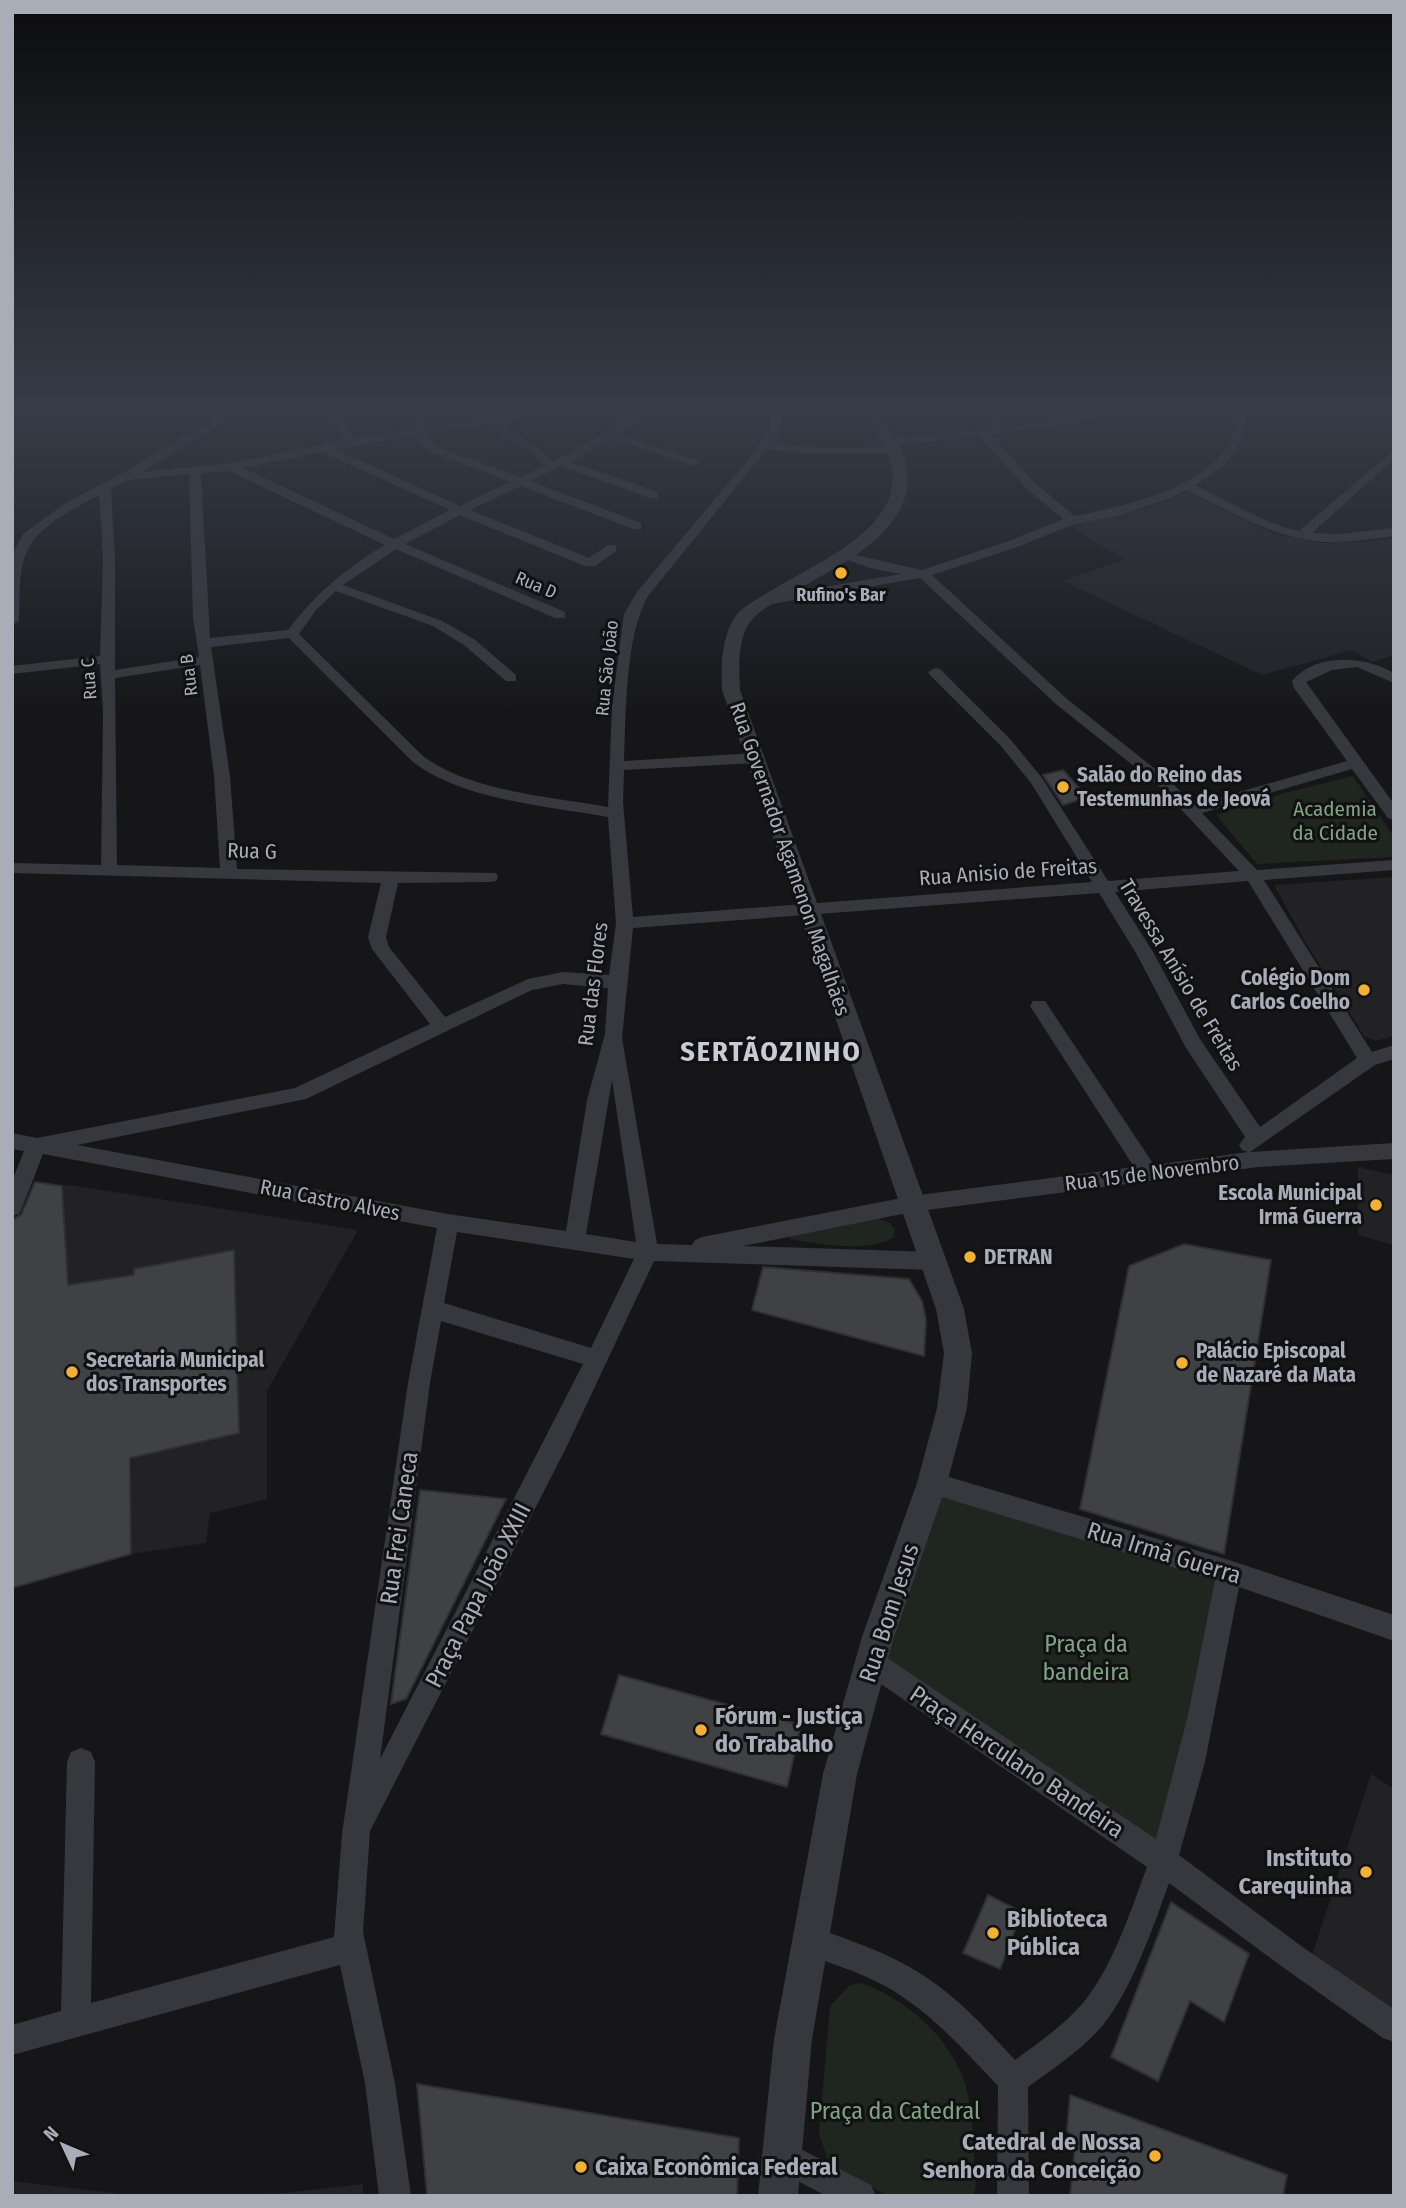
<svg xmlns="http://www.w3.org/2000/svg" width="1406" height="2208" viewBox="0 0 1406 2208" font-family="'Fira Sans Condensed',sans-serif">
<rect width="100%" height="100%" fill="#161618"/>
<path fill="#222225" d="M1187,492L1272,533L1318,543L1369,542L1394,538V655L1372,662L1352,650L1262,675L1063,581L1126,559L1085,536L1072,526L1156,505Z
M1394,877V1036L1376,1041L1364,1036L1306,943L1274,885Z
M1358,1167L1394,1175V1245L1358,1235Z
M69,1185L358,1230L267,1391V1499L210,1513L206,1543L131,1554L133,1275L68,1285L62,1186Z
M1371,1774L1394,1789V2010L1312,1956Z
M12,2181L138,2196H12Z
M363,2184V2196H223L283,2193Z"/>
<path fill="#1e261f" d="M1353,776L1394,837V857L1257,864L1216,815L1284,793Z
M879,1219L890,1223L895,1229L893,1238C863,1253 821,1244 790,1239L788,1233Z
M932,1483L1229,1572L1163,1861L871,1662Z
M861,1983C907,1999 952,2039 966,2087C974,2117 973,2153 976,2184L974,2196H888L835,2167L828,2160L819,2134L830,2006L850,1985Z"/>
<path fill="#404145" stroke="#303034" stroke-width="2" d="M1063,770L1087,797L1063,805L1043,775Z
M35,1182L62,1186L68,1285L134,1275V1269L234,1250L239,1433L130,1458L131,1554L12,1588V1224L15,1218L21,1215Z
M1184,1244L1271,1260L1224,1554L1080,1509L1129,1266Z
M763,1267L909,1279L922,1301L926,1320L924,1356L752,1310Z
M420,1490L506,1499L406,1699L391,1704Z
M619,1675L801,1725L787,1787L601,1734Z
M988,1895L1022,1912L1000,1969L963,1953Z
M1171,1902L1249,1954L1224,2022L1190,2001L1158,2081L1111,2057Z
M417,2084L739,2138L737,2196H427Z
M1070,2095L1287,2175L1283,2196H1070L1076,2138L1067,2131Z"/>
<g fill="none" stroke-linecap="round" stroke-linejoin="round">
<path fill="#37383d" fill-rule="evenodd" d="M233,408H247L142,472L231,463L345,440L324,408H334L355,438L415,429L408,408H419L425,428L498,417L495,408H503L508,415L536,408H557L510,421L509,428L539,448L552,462L648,408H662L620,434L699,461V465H691L611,438L570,462L658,492V498H650L561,466L530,481L641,523V529H633L521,486L470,510L589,558L608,545H616V551L595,566H585L460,515L405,544L565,612V618H555L396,549L343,585L442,621L474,639L516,675V681H506L464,645L433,626L336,591L316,610L299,634L423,756C471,792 549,796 608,807L612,706L624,614L637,592L752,455L769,429L772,408H783L781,429L772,442L801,447L897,448L899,450L893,453H801L767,449L648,596C625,635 626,715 624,761L756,753L764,758L756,763L624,770L623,802L633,917L1092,882L1031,783L1001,746L930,675L928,672L935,668L940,669L1011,740L1042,778L1108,881L1239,871L1159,786L1057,705L920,578L766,605L759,601L766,597L901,574L870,568L842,558V552L922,570L1009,541L1063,519L1027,489L980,437L889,445L883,442L889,439L994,428L979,408H990L1004,427L1133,408H1165L991,435L1035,483L1074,516C1122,507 1220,486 1234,430C1236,424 1235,415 1235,408H1246C1245,448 1229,466 1195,485C1229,502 1262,522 1299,531L1394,450V459L1312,533L1340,534L1394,528V536C1370,539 1346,543 1323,542C1273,538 1230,511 1186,490L1171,498L1120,515L1072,525L1017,547L932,575L1067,699L1169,780L1194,805L1347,761L1294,688L1292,681C1316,652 1365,656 1394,673V683L1357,667L1332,670L1306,682L1394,804V820L1388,818L1352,769L1202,813L1257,870L1394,860V870L1264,880L1372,1052L1394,1045V1059L1375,1065L1250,1152L1394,1143V1159L1258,1167L912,1212L743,1246L932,1252L939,1255L943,1261L939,1267L932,1270L654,1261L567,1446L370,1831L363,1932L395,2083L411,2196H379L365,2083L340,1965L12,2055V2025L61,2011L67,1762L71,1752L81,1748L91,1752L95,1762L91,2003L334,1937L342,1834L408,1383L437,1228L43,1154L22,1208L19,1214L12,1216V1181L24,1151L12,1149V1133L37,1138L295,1088L430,1024L372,949L368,937L381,883L12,873V863L101,865L103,712L100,664L12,674V666L100,656L103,557L99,495C73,509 35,527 25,556C18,574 20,601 19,621L12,625V555L23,534L67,502L121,474ZM498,423L497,428L503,436L531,452L544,466L520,477L435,446L428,434ZM417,436L419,443L427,450L510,482L460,506L335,449ZM322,452L450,510L394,539L243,468ZM229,471L385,545C346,568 315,594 288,630L210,638L201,473ZM189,474L193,617L199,657L115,670V557L111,489L128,480ZM289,638L413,762C462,800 547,806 608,817L616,923L609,975L563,972L528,979L445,1017L389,947L386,937L398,883L490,882L496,881L498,877L496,873L237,869L230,776L211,647ZM200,665L214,776L220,868L117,865L115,678ZM1248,881L1357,1058L1260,1127L1200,1039L1153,952L1115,892ZM1099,893L1136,953L1186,1048L1245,1137L1239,1145L1242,1150L1248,1152L1154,1165L1045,1001H1033L1030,1006L1134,1167L912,1196L702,1237L695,1240L692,1245L657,1244L622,1038L633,928ZM563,984L608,988L605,1034L587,1100L566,1231L448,1214L77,1145L306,1099L532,990ZM612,1080L636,1242L586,1234ZM457,1232L634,1259L591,1348L444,1303ZM441,1321L583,1364L380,1759L430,1383Z
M677,408H726L721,411H682Z
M932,1472L1229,1560L1394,1615V1641L1239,1587L1205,1762L1179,1855L1304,1948L1394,2009V2042L1383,2038L1284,1968L1169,1883C1154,1925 1131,1991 1103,2025C1082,2050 1054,2068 1028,2087L1029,2196H997L998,2086C963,2049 930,2011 885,1986C858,1971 828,1963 800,1951L795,1941L800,1931L810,1926C852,1941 896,1955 933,1982C964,2004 989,2032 1015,2060C1038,2043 1063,2026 1082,2004C1112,1969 1131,1910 1147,1867L862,1671L858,1662L862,1653L871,1649L880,1653L1156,1839L1188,1715L1215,1580L932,1494L924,1491L920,1483L924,1475Z
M781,2139L871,2185L876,2196H826L770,2166L765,2155L770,2144Z"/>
<path fill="#37383d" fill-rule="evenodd" d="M860,408H874C886,427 905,447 907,469C915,533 838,565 794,592C780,600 759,609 750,622C737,640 739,669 740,690L964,1309L972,1353L967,1408L947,1483L894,1637L857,1774L812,2039L798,2196H758L774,2039L823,1774L862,1637L917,1483L937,1408L944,1353L936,1309L722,690C721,665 721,639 735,617C743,605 762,597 774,589C816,563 906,527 891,465C887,444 872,426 860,408Z"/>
</g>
<linearGradient id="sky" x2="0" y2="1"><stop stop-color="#0c0c0d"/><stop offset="0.57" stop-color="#363c48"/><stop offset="1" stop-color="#363c48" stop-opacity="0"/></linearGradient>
<rect width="1406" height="718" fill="url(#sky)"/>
<g fill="#f2b134" stroke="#111113" stroke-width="2.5">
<circle cx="841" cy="573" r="7"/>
<circle cx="1063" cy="787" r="7"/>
<circle cx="1364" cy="990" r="7"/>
<circle cx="1376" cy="1205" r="7"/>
<circle cx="970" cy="1257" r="7"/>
<circle cx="1182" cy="1363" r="7"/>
<circle cx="72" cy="1372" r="7"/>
<circle cx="701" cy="1730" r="7"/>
<circle cx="1366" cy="1872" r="7"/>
<circle cx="993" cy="1933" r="7"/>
<circle cx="1155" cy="2156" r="7"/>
<circle cx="581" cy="2167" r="7"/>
</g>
<g text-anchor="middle" stroke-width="6" stroke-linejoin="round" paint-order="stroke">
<g font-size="18" fill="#a8adb8" stroke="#111113">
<text transform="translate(536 585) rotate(23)" y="6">Rua D</text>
<text transform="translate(607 668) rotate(-84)" y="6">Rua São João</text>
<text transform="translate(189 675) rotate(-97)" y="6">Rua B</text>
<text transform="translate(89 679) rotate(-94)" y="6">Rua C</text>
</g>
<g font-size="18" font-weight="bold" fill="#a8adb8" stroke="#111113">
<text x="841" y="601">Rufino's Bar</text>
</g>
<g font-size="21" font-weight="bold" fill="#a8adb8" stroke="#111113" text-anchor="start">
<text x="1077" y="782">Salão do Reino das<tspan x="1077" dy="24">Testemunhas de Jeová</tspan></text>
<text x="1350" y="985" text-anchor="end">Colégio Dom<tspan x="1350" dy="24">Carlos Coelho</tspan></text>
<text x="1362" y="1200" text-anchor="end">Escola Municipal<tspan x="1362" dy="24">Irmã Guerra</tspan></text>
<text x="984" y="1264">DETRAN</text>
<text x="1196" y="1358">Palácio Episcopal<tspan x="1196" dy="24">de Nazaré da Mata</tspan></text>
<text x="86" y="1367">Secretaria Municipal<tspan x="86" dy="24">dos Transportes</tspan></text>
</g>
<g font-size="21" fill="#7fa381" stroke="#111113">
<text x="1335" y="816">Academia<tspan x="1335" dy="24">da Cidade</tspan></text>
</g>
<g font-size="21" fill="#a8adb8" stroke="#111113">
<text transform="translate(252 851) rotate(2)" y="7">Rua G</text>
<text transform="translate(790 859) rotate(71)" y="7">Rua Governador Agamenon Magalhães</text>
<text transform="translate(1008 872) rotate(-4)" y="7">Rua Anisio de Freitas</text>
<text transform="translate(1181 975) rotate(59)" y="7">Travessa Anísio de Freitas</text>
<text transform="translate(593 984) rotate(-83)" y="7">Rua das Flores</text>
<text transform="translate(1152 1173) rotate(-7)" y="7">Rua 15 de Novembro</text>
<text transform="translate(330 1200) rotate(11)" y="7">Rua Castro Alves</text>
</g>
<g font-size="24" fill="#a8adb8" stroke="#111113">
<text transform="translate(399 1528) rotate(-82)" y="8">Rua Frei Caneca</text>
<text transform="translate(1164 1553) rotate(17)" y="8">Rua Irmã Guerra</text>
<text transform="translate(478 1595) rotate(-63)" y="8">Praça Papa João XXIII</text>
<text transform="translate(889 1613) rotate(-72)" y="8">Rua Bom Jesus</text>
<text transform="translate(1017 1762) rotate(34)" y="8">Praça Herculano Bandeira</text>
</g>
<g font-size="24" fill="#7fa381" stroke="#111113">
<text x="1086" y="1652">Praça da<tspan x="1086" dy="28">bandeira</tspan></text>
<text x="895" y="2119">Praça da Catedral</text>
</g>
<g font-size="24" font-weight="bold" fill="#a8adb8" stroke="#111113" text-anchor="start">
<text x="715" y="1724">Fórum - Justiça<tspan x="715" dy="28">do Trabalho</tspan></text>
<text x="1352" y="1866" text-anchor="end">Instituto<tspan x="1352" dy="28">Carequinha</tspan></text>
<text x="1007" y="1927">Biblioteca<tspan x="1007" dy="28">Pública</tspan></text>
<text x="1141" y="2150" text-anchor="end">Catedral de Nossa<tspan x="1141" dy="28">Senhora da Conceição</tspan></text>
<text x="595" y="2175">Caixa Econômica Federal</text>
</g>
<g font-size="28" font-weight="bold" letter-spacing="2" fill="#c9ccd4" stroke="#111113">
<text x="771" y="1061">SERTÃOZINHO</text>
</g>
</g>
<rect width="1406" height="2208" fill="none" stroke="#a8adb8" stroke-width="28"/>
<g transform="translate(63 2145) rotate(314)" stroke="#111113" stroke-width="5" paint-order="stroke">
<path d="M0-5L12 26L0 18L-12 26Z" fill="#a8adb8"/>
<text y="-10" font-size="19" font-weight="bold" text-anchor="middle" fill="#a8adb8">N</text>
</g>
</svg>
